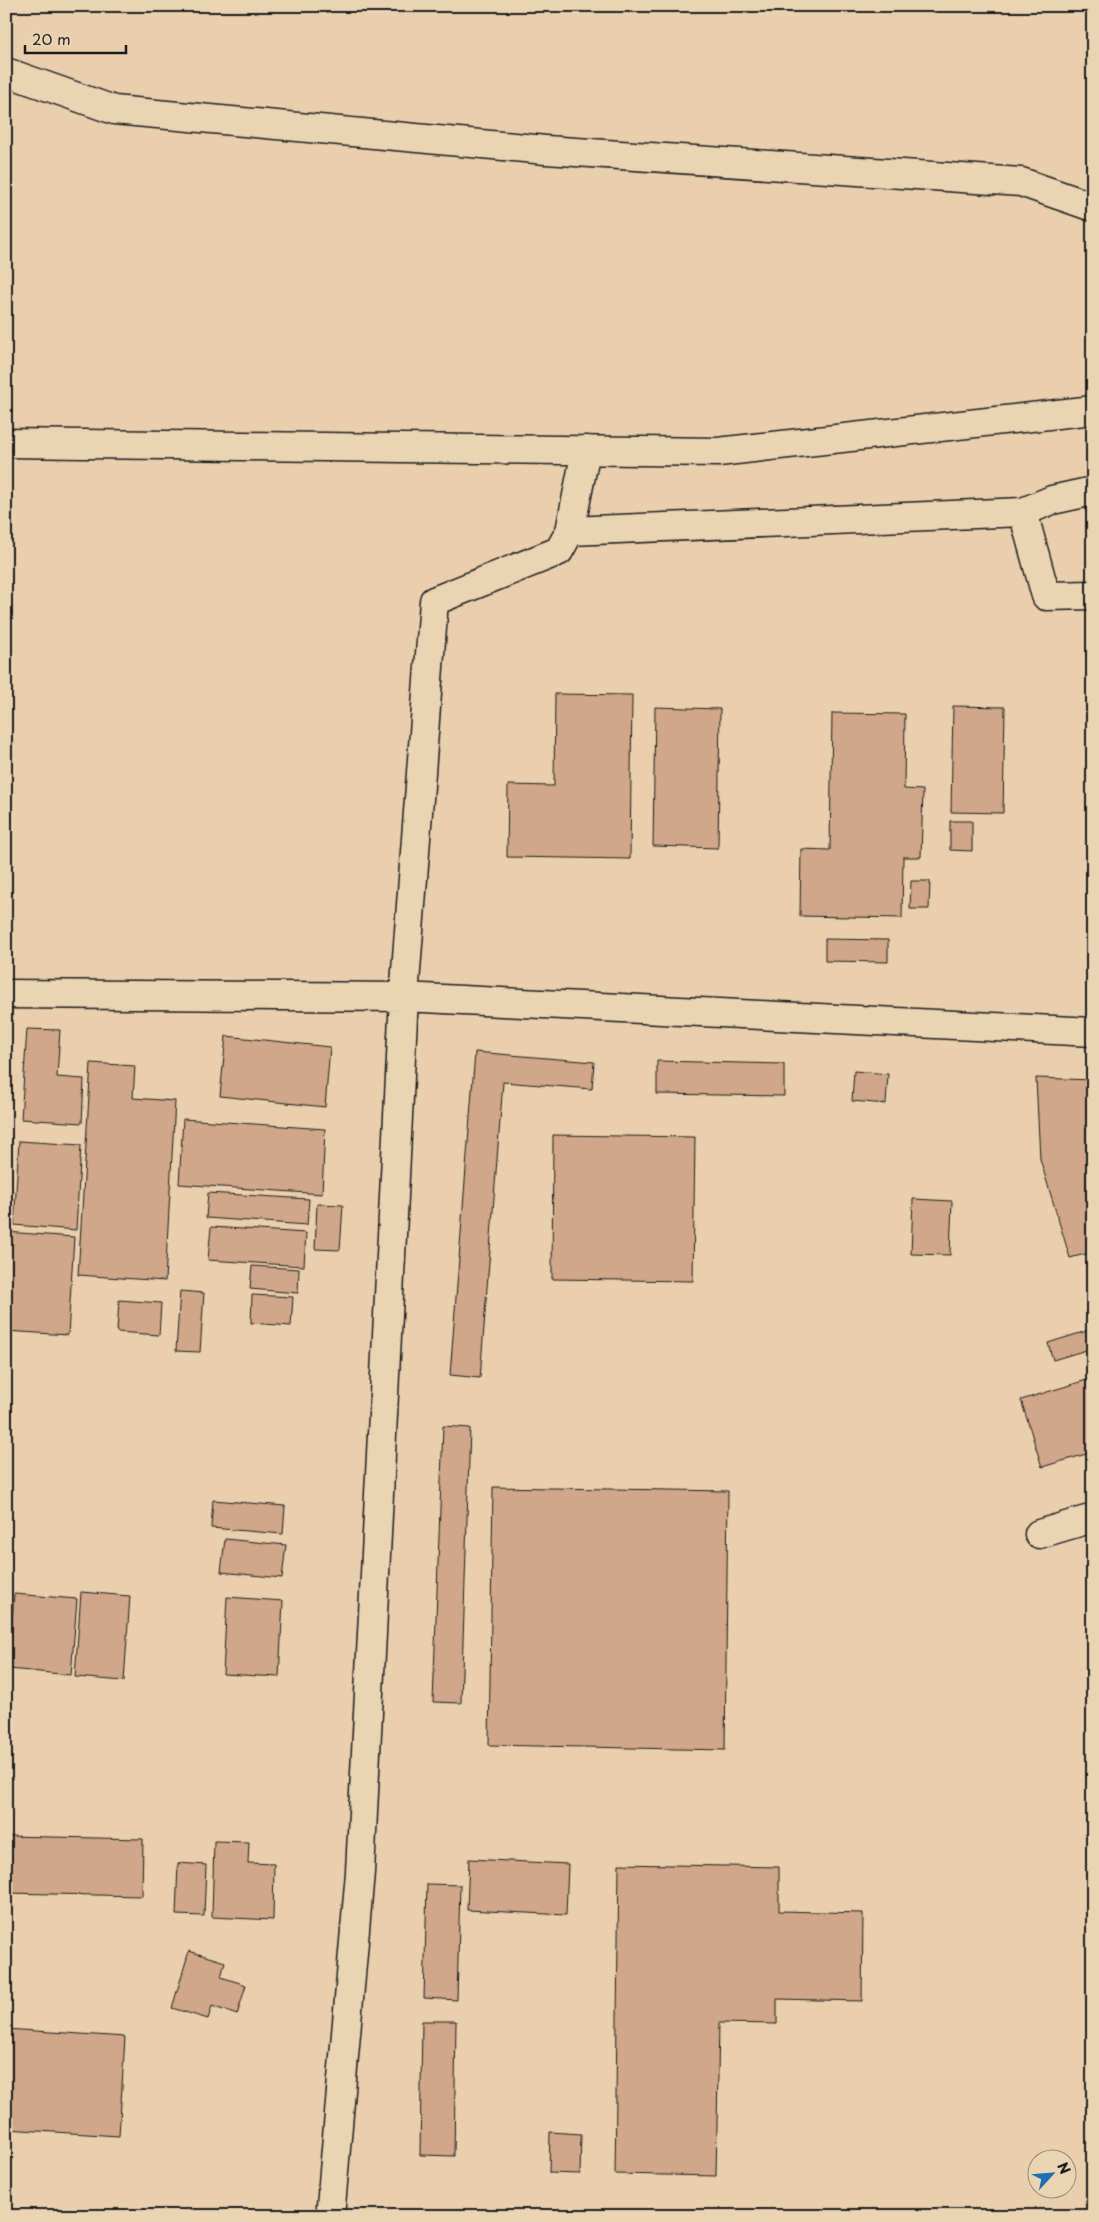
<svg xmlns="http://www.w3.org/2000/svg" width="1099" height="2222" viewBox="0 0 1099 2222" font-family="'Playpen Sans',sans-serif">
<rect width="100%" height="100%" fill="#eacfae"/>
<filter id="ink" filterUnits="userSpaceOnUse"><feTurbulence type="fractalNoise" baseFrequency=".02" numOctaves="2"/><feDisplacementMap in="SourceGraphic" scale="10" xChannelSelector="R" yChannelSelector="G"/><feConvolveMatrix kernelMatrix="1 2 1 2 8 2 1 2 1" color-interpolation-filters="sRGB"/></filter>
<g filter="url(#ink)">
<path fill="#d0a78a" stroke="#1c1c1c" d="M555,694L632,695L630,859L507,857L508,785L554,786Z
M953,706L1005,707L1003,813L951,812Z
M655,707L720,709L718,848L653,846Z
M832,713L905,714L904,789L923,790L921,857H903L902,918L800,916L801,849L830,850Z
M950,821H972V851L950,850Z
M911,881H930L929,909H910Z
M825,939L888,940V962L825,961Z
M27,1029L60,1030L57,1077L84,1079L82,1123L21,1119Z
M226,1036L330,1047L325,1107L220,1096Z
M475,1052L594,1062L592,1089L503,1082L480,1378L450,1375Z
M657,1061L784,1064V1096L657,1094Z
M91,1063L135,1066L133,1098L175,1101L165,1281L78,1275Z
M854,1071L888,1074L886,1104L852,1101Z
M1036,1078L1093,1080V1252L1070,1258L1040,1159Z
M183,1119L325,1129L322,1194L179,1184Z
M553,1135L695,1137L693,1281L552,1279Z
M19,1141L81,1145L76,1230L14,1225Z
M208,1193L309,1199L307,1225L206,1218Z
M913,1199L952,1201L950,1255L911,1254Z
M317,1204L343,1205L340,1250L315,1249Z
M211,1227L306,1233L304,1266L208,1260Z
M6,1232L74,1237L68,1335L6,1331Z
M252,1266L299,1269L298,1293L250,1289Z
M180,1291L204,1293L200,1352L176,1351Z
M252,1295L293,1297L291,1326L251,1323Z
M119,1300L161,1303L159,1335L117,1332Z
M1093,1329V1348L1053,1360L1048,1343Z
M1093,1378V1452L1042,1467L1021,1400Z
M443,1426L470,1428L461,1703L433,1702Z
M493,1487L728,1491L725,1750L489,1745Z
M213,1500L285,1506L283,1534L211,1528Z
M225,1539L286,1545L282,1578L221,1572Z
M81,1592L130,1596L124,1681L75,1677Z
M14,1594L77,1599L71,1675L9,1669Z
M227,1597L283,1601L279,1677L223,1674Z
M6,1836L143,1839L142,1896L6,1893Z
M214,1841L249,1842L248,1863L274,1864L273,1920L212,1917Z
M469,1859L568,1864L566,1915L467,1910Z
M178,1863L206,1865L204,1916L176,1915Z
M619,1864L779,1867V1911L863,1913L862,2001L777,1999V2024L719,2023L716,2176L615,2174Z
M427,1884L460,1885L457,2000L424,1998Z
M189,1951L225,1962L221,1977L246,1985L237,2015L212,2006L208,2019L172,2008Z
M422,2021H456L454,2156L420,2155Z
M6,2029L125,2037L119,2136L6,2129Z
M550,2132L581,2134L580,2174L549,2173Z"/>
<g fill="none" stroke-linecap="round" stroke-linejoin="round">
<g stroke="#1c1c1c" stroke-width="31">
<path id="minor" d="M6,72L114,110L546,150L1021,182L1093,207
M1023,512L1046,596L1093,595
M570,531L1023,512L1052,500L1093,491
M6,994L404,997L1093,1032
M1039,1534L1093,1518
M331,2206L360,1872L404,997L434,601L559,551L570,531L586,450"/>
</g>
<g stroke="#1c1c1c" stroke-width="31">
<path id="major" d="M6,443L718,452L1093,410"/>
</g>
<use href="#minor" stroke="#ead4b3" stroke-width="28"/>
<use href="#major" stroke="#ead4b3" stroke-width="28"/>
</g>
</g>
<rect width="1099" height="2222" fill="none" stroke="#ead4b3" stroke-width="25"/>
<rect x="12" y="12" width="1074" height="2197" fill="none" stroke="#1c1c1c" stroke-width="2" filter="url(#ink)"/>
<g transform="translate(1052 2174) rotate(64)"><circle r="24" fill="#ead4b3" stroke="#988a77"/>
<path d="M0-4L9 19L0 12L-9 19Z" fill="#1f6fb2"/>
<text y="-8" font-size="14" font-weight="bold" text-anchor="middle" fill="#1c1c1c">N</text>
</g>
<path d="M25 45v8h101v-8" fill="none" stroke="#1c1c1c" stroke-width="2.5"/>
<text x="32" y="45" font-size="15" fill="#1c1c1c" stroke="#ead4b3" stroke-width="4" paint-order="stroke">20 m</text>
</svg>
